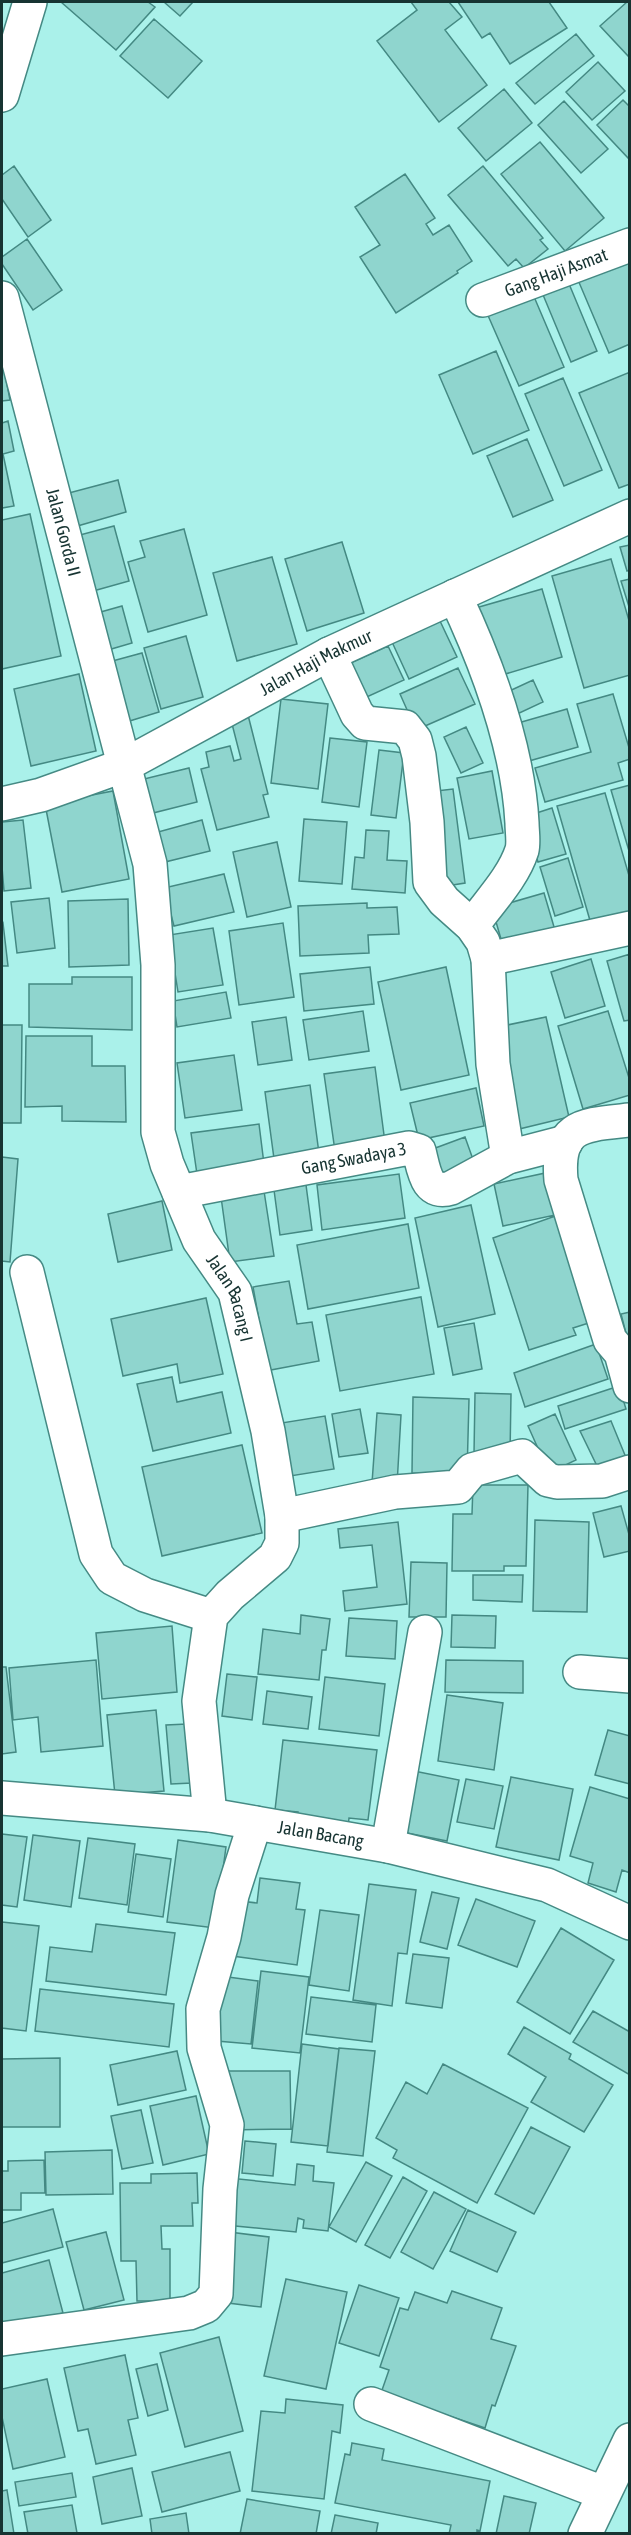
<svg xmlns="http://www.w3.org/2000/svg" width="631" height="2535" viewBox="0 0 631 2535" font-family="'Asap Condensed',sans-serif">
<rect width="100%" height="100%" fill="#aaf1ea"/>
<path fill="#8fd5ce" stroke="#448983" stroke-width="1.5" d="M61,2H148L155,7L116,50Z
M164,2H193L180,16Z
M411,2H449L462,17L445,30L487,85L439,122L377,41L417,10Z
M458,2H549L567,28L510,64L490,33L482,38Z
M627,2H630V58L600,26Z
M154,19L202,61L168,98L120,56Z
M576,34L594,56L535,104L516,83Z
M598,62L625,91L592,120L566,92Z
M504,89L532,123L486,161L458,128Z
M623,100L630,107V160L597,125Z
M564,101L608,149L581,173L538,125Z
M540,142L604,218L565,251L501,174Z
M14,166L51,220L28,237L2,199V175Z
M483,166L543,238L540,240L548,249L524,268L516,259L508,266L448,195Z
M405,174L435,218L426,224L433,235L449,225L472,261L457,271L458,273L396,313L360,257L380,245L355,207Z
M27,239L62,290L33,310L2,264V257Z
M630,258V344L609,353L578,280Z
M567,279L597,351L571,362L541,290Z
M532,292L564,367L519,386L486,311Z
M496,351L529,430L473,454L439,375Z
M2,358L10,400L2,401Z
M630,372V484L619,488L579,393Z
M563,378L602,470L564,486L525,394Z
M8,421L14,451L3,454L14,506L2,508V423Z
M527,439L553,500L513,517L487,456Z
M118,480L126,512L74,527L65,494Z
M30,514L61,656L2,669V520Z
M114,526L129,581L86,593L76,536Z
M184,529L207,615L148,632L128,562L145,557L140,541Z
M342,542L364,613L307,631L285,559Z
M630,545V570L627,571L620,547Z
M272,557L297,644L237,661L213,573Z
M611,559L630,624V675L584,688L552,576Z
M630,579V610L621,581Z
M542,589L562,657L492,678L472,609Z
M122,606L132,643L101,652L90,615Z
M440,621L457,657L409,679L392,642Z
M186,636L203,697L161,709L144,648Z
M388,646L404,680L358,701L342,667Z
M142,653L159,712L123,723L105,663Z
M458,668L475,704L416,730L400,694Z
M79,674L96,751L31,766L14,689Z
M533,680L543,702L513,716L503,694Z
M613,694L630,751V759L618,763L623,780L545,802L535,768L591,752L577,704Z
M281,699L328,704L318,789L271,783Z
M567,709L578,747L522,763L511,725Z
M248,715L268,794L263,795L269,817L217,830L201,769L209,767L206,752L230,746L234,761L241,759L231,720Z
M466,727L483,763L461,773L444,737Z
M330,738L367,742L359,807L322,802Z
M379,750L404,753L396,818L371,815Z
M189,768L197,802L153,813L144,779Z
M492,771L503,833L469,839L457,778Z
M630,785V851H629L611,790Z
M453,789L465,883L440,887L428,792Z
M113,791L129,879L62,892L45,804Z
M605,793L630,879V913L591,924L557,806Z
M552,808L566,854L538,862L524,817Z
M304,819L347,822L342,884L299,881Z
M23,820L31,888L4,891L2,867V822Z
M202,820L210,851L165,862L158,832Z
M366,830L389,831L387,860L407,861L405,893L352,889L355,857L364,858Z
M277,842L291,907L247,917L233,852Z
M568,858L583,907L555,916L540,867Z
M224,874L234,912L174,926L164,888Z
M544,893L557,937L505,953L492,908Z
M49,898L55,948L17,953L11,902Z
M128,899L129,965L69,967L68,901Z
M367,903V908L397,907L399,934L368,935L369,953L300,956L298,906Z
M3,923L8,966H2V924Z
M283,923L294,997L239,1005L229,931Z
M213,928L223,985L178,992L169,935Z
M630,954V1020L624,1021L607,961Z
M591,959L605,1006L565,1018L551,972Z
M370,967L374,1004L304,1011L300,974Z
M446,967L469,1075L401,1090L378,982Z
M72,977H132V1030L29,1027V984H72Z
M226,992L231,1018L177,1027L173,1001Z
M363,1011L369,1051L309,1060L303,1020Z
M608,1011L630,1081V1095L583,1109L558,1026Z
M286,1017L292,1060L258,1065L252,1022Z
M546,1017L569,1117L515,1130L493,1028Z
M2,1025H22L21,1123H2Z
M26,1036H92V1066H125L126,1122L62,1121V1106L25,1107Z
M234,1055L242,1110L185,1118L177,1063Z
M375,1067L386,1150L336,1158L324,1074Z
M310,1085L320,1161L275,1166L265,1092Z
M476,1088L484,1126L419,1140L410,1103Z
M259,1124L265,1172L198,1181L191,1133Z
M465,1137L475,1165L442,1179L430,1150Z
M2,1157L18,1159L10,1262L2,1261Z
M550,1172L560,1214L503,1226L494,1184Z
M399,1174L405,1218L322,1230L317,1185Z
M306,1185L312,1230L280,1235L274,1190Z
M264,1191L274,1256L230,1262L221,1197Z
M162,1201L172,1250L118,1262L108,1214Z
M471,1205L495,1314L438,1327L415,1218Z
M561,1214L595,1321L573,1328L576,1335L529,1350L493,1238Z
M408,1224L419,1288L308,1309L297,1245Z
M289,1281L297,1324L312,1322L319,1361L260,1372L261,1331L253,1287Z
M421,1297L434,1374L340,1391L326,1315Z
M206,1298L223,1374L180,1383L177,1364L123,1376L111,1319Z
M630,1312L629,1345L621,1314Z
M474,1323L482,1369L453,1375L444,1328Z
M596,1344L608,1379L525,1407L514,1373Z
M172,1377L177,1402L222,1392L231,1433L153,1451L137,1384Z
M619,1386L626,1409L565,1429L558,1406Z
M475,1393L511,1394L510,1455L474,1454Z
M413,1397L469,1399L467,1475L412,1473Z
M360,1409L368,1453L339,1457L332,1414Z
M377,1413L401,1415L397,1485L372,1483Z
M555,1414L576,1460L549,1473L528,1426Z
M325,1416L334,1469L284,1477L275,1424Z
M611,1421L627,1460L599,1470L580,1431Z
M242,1445L262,1533L162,1556L142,1467Z
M473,1485H528L526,1566H504V1571H452L453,1514H472Z
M621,1506L630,1538V1551L604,1557L593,1513Z
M535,1520L589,1522L587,1612L533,1611Z
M398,1522L407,1604L345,1611L343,1591L377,1587L372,1545L340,1548L338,1529Z
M411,1562L447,1563L446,1617H409Z
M473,1575H523L522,1602L473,1600Z
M301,1615L330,1619L326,1650H322L319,1680L258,1674L263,1629L300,1634Z
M452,1615L496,1616L495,1648L451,1647Z
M349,1618L397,1621L395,1659L346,1656Z
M172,1626L177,1692L102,1699L96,1633Z
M96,1660L103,1746L41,1752L38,1717L13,1720L9,1668Z
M446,1660L523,1661V1693L445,1692Z
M2,1667H6L16,1752L2,1754Z
M227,1674L257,1677L252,1720L222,1716Z
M325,1677L385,1684L379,1736L319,1729Z
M267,1691L312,1697L308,1729L263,1724Z
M447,1695L503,1703L494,1770L438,1761Z
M156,1710L164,1791L115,1795L107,1715Z
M187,1724L192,1783L171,1784L166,1725Z
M608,1730L630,1736V1784L595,1775Z
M283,1740L377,1750L368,1820L349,1818L348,1827L297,1821L298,1812L275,1810Z
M414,1771L459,1780L447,1841L402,1832Z
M511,1777L573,1789L559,1860L496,1847Z
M466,1779L503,1786L494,1829L457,1822Z
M590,1787L630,1799V1873L622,1870L616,1892L588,1883L593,1863L570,1856Z
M2,1834L27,1837L17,1907L2,1905Z
M33,1835L80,1841L71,1907L24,1900Z
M88,1838L135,1844L127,1905L79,1898Z
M178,1840L226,1847L215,1928L167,1922Z
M136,1854L171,1859L163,1917L128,1912Z
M260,1878L300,1883L296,1909L305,1910L297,1965L225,1955L232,1900L257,1903Z
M369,1884L416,1890L407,1954L398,1953L392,2006L353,2000Z
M432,1892L459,1898L447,1949L420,1942Z
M476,1899L535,1921L517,1967L458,1945Z
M320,1910L359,1915L349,1991L309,1985Z
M2,1922L39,1926L26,2031L2,2028Z
M96,1924L175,1933L166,1995L46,1981L50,1947L92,1952Z
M561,1928L614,1960L570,2034L517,2002Z
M413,1954L449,1958L442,2008L406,2003Z
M261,1971L309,1977L300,2053L252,2048Z
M213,1975L258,1981L251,2044L205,2040Z
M40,1989L174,2004L169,2047L35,2031Z
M311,1997L376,2005L372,2042L306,2034Z
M593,2011L630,2032V2075L573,2042Z
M524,2027L571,2054L569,2059L613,2085L584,2132L531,2102L546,2077L508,2054Z
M302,2044L339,2049L328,2146L291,2142Z
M339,2048L375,2051L363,2156L327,2152Z
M177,2051L186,2090L118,2105L110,2065Z
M60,2058V2127H2V2059Z
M443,2064L528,2108L477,2203L393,2158L397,2150L376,2138L406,2082L427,2094Z
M227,2071H290L291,2129L227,2130Z
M196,2096L209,2154L163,2165L150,2106Z
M141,2110L153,2163L122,2169L111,2116Z
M531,2127L570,2147L534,2214L495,2194Z
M245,2141L276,2144L273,2176L242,2173Z
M112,2150L113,2194L46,2195L45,2152Z
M44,2160L45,2193H21V2210H2V2171H8V2161Z
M366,2162L392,2176L356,2242L329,2227Z
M297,2164L314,2166L313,2181L334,2183L328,2231L303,2228L304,2220L298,2218L296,2232L225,2225L229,2178L295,2185Z
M197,2173L198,2203H192L193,2226H161L162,2249H170V2301H137L136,2261H121L120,2183H151V2174Z
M403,2177L427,2191L390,2258L365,2245Z
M434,2192L466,2209L433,2269L401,2252Z
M53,2209L63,2247L2,2263V2223Z
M468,2210L516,2232L497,2272L450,2251Z
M106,2232L124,2300L84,2310L66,2242Z
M229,2232L269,2237L261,2307L220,2302Z
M49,2260L63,2313L2,2329V2273Z
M286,2279L347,2292L326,2389L264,2376Z
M359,2285L399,2298L379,2356L339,2343Z
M452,2291L502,2308L491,2339L516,2346L495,2406L492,2405L485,2428L381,2393L389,2370L380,2367L400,2308L408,2310L415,2292L447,2303Z
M219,2337L243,2431L185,2447L160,2353Z
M125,2355L138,2418L128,2420L136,2455L96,2464L88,2429L78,2431L64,2368Z
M157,2364L168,2410L148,2416L136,2369Z
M47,2379L65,2457L13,2469L2,2417V2389Z
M286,2399L343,2405L340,2433L332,2431L324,2499L252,2491L261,2411L285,2413Z
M352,2443L384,2449L382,2460L490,2481L480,2531L477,2530V2534H449L451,2525L335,2503L345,2454L350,2455Z
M230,2452L240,2491L162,2512L152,2472Z
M132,2468L142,2516L102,2524L93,2477Z
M72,2473L76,2497L19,2506L15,2482Z
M7,2490L14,2534H2V2491Z
M504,2496L536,2503L529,2534H496Z
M247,2499L320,2511L316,2534H240Z
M72,2505L77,2533L28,2534L24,2512Z
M186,2513L189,2534H152L150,2519Z
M335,2515L378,2523L376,2534H331Z"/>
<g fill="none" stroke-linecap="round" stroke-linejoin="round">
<g stroke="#458a84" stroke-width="36">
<g id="minor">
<path d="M2,95L30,2"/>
<path id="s1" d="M2,298L150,864L158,965V1132L167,1164L199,1240L235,1292L268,1431L282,1516V1543L275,1557L230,1595L211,1616L199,1701L210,1815"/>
<path id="s2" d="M483,300L630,245"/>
<path d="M455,596C487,664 518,747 522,823C522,831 524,842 522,850C513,878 489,902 472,926"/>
<path d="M329,654L357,714L365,723L405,727L415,740L419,756L427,822L430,882L444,901L472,926L483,942L488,959L493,1064L508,1157"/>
<path id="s3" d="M2,804L41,795L125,765L329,654L630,516"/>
<path d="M488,959L630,928"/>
<path d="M630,1120C583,1125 556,1124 561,1180L610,1340L621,1353L630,1386"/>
<path id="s4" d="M179,1192L409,1148L419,1151C424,1170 426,1196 451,1188L508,1157L566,1142"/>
<path d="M27,1272L96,1554L112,1578L145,1595L211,1616"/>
<path d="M282,1516L395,1492L458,1487L472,1470L522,1456L548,1480L557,1482L602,1481L630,1472"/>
<path d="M580,1672L630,1676"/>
<path id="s5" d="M2,1798L210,1815L388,1846L547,1885L630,1923"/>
<path d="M388,1846L425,1632"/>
<path d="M2,2339L189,2313L206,2306L216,2294L220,2189L227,2125L204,2048L203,2009L224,1937L232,1895L255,1823"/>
<path d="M371,2404L603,2493"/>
</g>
</g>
<g stroke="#458a84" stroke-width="36">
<path id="major" d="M585,2534L630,2440"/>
</g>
<use href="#minor" stroke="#fff" stroke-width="33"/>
<use href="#major" stroke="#fff" stroke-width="33"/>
</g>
<g text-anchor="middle" stroke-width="4.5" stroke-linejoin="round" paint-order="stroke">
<g font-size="18" fill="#173432" stroke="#fff">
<text dy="6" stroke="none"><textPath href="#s2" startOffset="78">Gang Haji Asmat</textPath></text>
<text dy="6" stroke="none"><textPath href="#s1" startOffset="242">Jalan Gorda II</textPath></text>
<text dy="6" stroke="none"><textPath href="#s3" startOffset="346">Jalan Haji Makmur</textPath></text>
<text dy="6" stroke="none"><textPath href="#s4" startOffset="178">Gang Swadaya 3</textPath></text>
<text dy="6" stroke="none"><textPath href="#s1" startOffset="1036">Jalan Bacang I</textPath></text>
<text dy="6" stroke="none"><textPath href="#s5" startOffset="321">Jalan Bacang</textPath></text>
</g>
</g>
<rect width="631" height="2535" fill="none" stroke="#173432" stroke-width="6"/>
</svg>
